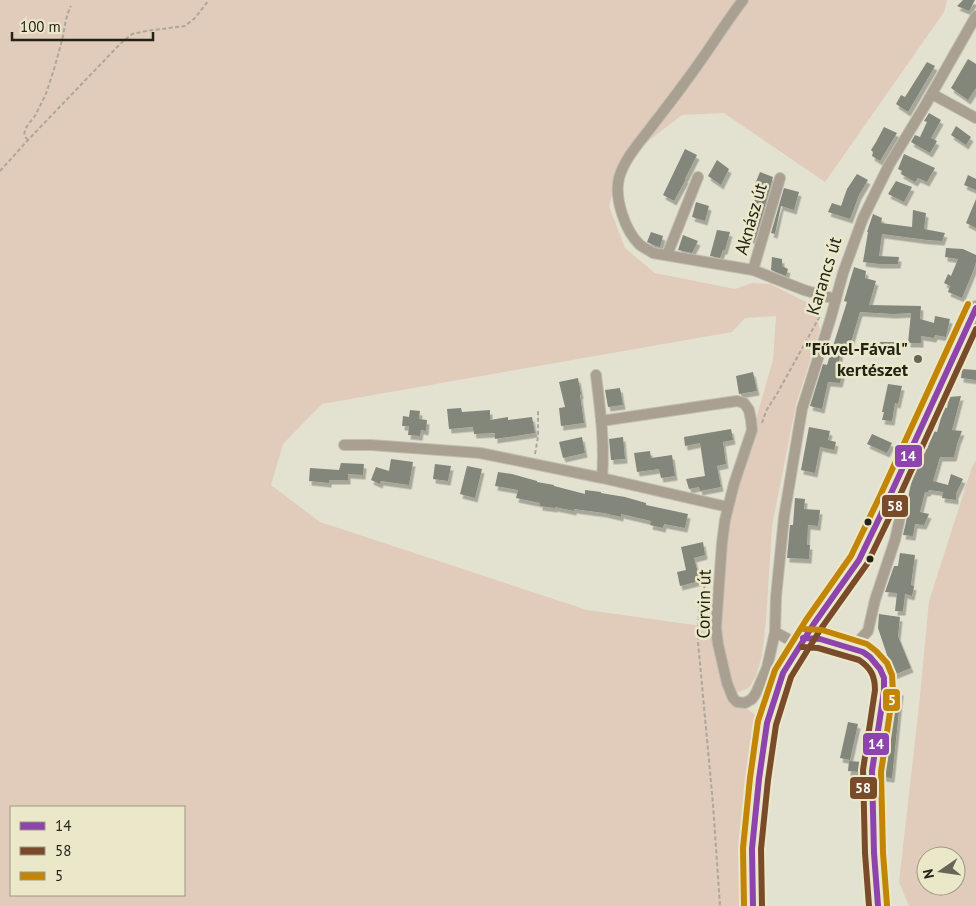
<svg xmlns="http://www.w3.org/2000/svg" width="976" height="906" viewBox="0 0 976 906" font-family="'PT Sans',sans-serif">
<defs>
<filter id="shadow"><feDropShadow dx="2.5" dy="4.5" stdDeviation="0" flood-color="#0004"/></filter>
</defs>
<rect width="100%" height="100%" fill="#e3e2d1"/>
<path fill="#e1cbbb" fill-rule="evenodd" d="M0,0H947L944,12L825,182L724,113L682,115L621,162L609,206L625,248L655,273L735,289L752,283L770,284L814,306L820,330L796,404L772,526L766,621L762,655L756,676L749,688L738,692L731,691L737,702L767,723L753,906H0ZM776,316L773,360L756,419L750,437L722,543L716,628L587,610L320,522L271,485L283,444L322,404L732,332L745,318ZM11,807H184V895H11Z
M976,460V906H909L899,882L919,706L929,601L972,467ZM926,856H956V886H926Z"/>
<path fill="#83867a" filter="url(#shadow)" d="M963,0H975L969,11L957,6Z
M968,59L976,64V88L968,100L951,88Z
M927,62L935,66L908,112L896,104L901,95L905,97Z
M929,113L941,120L931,138L937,141L930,153L911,142L915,135L920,137L927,122L924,121Z
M956,126L971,137L966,145L951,135Z
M884,127L897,133L880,161L872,156L873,152L871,150L876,142Z
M685,149L697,155L685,179H686L674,201L663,195Z
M904,154L935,168L927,182L918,178L915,182L901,174L902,171L898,169Z
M717,160L729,169L721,185L708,176Z
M760,172L773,177L755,240L742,236L752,211L758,186L755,184Z
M857,174L868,180L859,195L850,219L828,212L832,203L841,206L847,189Z
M968,175L976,179V190L964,185Z
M896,181L912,187L904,202L888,194Z
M784,188L799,192L794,210L781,206L775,234L771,233Z
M976,199V228L966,223Z
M696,202L709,206L705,221L692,217Z
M913,210L926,213L924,229L945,233L942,241L927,240L882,234L879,256L899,257L898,264H879L863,262L868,232H867L873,214L882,218L881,223L912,227Z
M717,230L730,232L725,250H723L720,258L710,256Z
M651,232L663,236L660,247L656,246L647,242Z
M683,235L698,241L692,253L678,250Z
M946,248L963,249L976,255V262L974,269L962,298L948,292L950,286L944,283L948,274L951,276L958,259L945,257Z
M772,257L782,259V266L788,269L786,276L771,270Z
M854,267L866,271L865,278L876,281L869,305L921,306L920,319L934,323L935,316L950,319L946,337L935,335L934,338L921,336V343H908L911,313L894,314L860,312L848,352L841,351L838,367L844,368L840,383L828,382L822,409L810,406L823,364L827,365L847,302L844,301Z
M880,342H896V350H879Z
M962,369L976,370V380L961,378Z
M753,372L757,391L739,394L736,376Z
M578,378L581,394L580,395L584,423L561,426L559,408L565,407L559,382Z
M888,384L902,386L898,404L895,403L892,421L882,420L884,412H882Z
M620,388L623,405L608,407L605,390Z
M961,396L952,430L962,431L958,441L954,457H940L933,481L948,485L951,474L963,479L956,494V500L942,498L943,492L929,490L928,492H925L920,512L929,514L924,525L915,524L913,536L903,535L909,509L907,503L910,488L914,473L923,449H927L933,431L937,432L944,407L947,408L949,397Z
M461,408L462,412L490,410V420L508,417V420L532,417L535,433L495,439V433L474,434L473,427L449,429L447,409Z
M410,410L420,411L419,419L427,420L426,431L421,430L420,436L408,435L409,426H402L403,416L409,417Z
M809,427L830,431L828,440L836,442L834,450L820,447L815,473L801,470Z
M731,429L733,440L723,442L726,464L717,466L721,487L700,491L699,487L689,489L686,479L705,476L700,443L685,446L684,437Z
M872,434L892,443L887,453L867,444Z
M582,437L585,453L563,458L559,442Z
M623,437L625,459L611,460L609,439Z
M650,451L651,458L672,455L675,476L661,478L659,469L637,472L634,453Z
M391,459L413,462L409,485L381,481L380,484L371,480L376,467L389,471Z
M341,463L364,464L363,475L348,474V480H329V483L309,481L310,468L339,470Z
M435,464L451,466L448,481L433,479Z
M467,466L482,469L475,498L460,494Z
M498,472L512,474L537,481V482L554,485V486L585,494V490L601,492V493L625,497L646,503V505L688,514L685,528L664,524L663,528L650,525L651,521L621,514V517L604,513L574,509V511L555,507V508L540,506V503L516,498L518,490L495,486Z
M795,498L805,499L804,509L820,510L818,526L808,525L807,545H810L809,559L787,558L790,525H793Z
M703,542L705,555L694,558L700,581L680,586L677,572L686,570L681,547Z
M900,553L915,555L911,585L914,586L912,596L905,594L903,611H895L897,593L885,592L894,566H898Z
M879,614L900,617L898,636L911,668L891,676L885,660L888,658L878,628Z
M891,690L901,691L892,778L882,777Z
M848,722L858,724L850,760L840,758Z
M849,761L863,762L862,772L848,771Z"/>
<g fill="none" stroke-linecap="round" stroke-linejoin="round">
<g stroke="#bfbeb1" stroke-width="12">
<path id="minor" d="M743,0C723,26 706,55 686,81C674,98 661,114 649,130C638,144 624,160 619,178C614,198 625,231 640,245C644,248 649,250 653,253L753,270L804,290L835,299
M932,94L976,118
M667,255L698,177
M753,270L780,178
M596,375C600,409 605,443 602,478
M601,421L737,401L744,403L749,410L751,420L752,430L734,484L725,520L722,543L716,628L718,644L727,683L733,698L737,702L745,703L752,699L756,693L767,668L775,632L776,597L784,517L802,409L831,317L843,273L863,218L889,165L926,104L976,16
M344,445H371L480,453L602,478L728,507
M775,632L799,645
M803,638L820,639L863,652L870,657L880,669L884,678V691L872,771L874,853L878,906
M850,648L857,643L868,631L875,600L895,540L902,508"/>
</g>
<g stroke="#bfbeb1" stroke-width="16">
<path id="secondary" d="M753,906L752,849L759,779L767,723L783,673L813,625L859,560L887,502L976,308"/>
</g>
<path stroke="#ada79b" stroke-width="2" stroke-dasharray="4 2.5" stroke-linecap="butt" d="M28,140C18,131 32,122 36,114C39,108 42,102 45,96C52,77 58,56 63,36C65,25 66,16 71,6
M0,171L28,140L120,44L132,34L146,31L185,26L195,18L209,0
M762,423L766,411L778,392L820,316
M535,454L538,437V411
M710,580L705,585L699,607L698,642L713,804L720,906"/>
<use href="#minor" stroke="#a9a092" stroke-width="10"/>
<use href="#secondary" stroke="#b0a797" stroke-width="14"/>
<g stroke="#ebe8c9" stroke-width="10">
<path id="bus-1" d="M803,638L820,639L863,652L870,657L880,669L884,678V691L872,771L874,853L878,906
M753,906L752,849L759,779L767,723L783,673L813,625L859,560L887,502L976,308"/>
</g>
<g stroke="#ebe8c9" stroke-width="10">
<path id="bus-2" d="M802,647L818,648L859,660C871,668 875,676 875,690L863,770L865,853L869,906
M762,906L761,849L768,780L776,725L791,677L820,630L867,564L895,506L976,329"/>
</g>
<g stroke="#ebe8c9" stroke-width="10">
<path id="bus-3" d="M804,629L822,630L867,644L876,651L887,663L892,675L893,692L881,772L883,853L887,905
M744,906L743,848L750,778L758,721L775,670L806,620L851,556L879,498L968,304"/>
</g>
<use href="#bus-1" stroke="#8e44ad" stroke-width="6"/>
<use href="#bus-2" stroke="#7a4b2a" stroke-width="6"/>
<use href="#bus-3" stroke="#c28506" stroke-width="6"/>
</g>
<circle fill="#666558" stroke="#ebe8c9" stroke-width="2" cx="918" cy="359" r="5"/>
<g fill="#232217" stroke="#ebe8c9" stroke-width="2">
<circle cx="868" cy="522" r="4.5"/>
<circle cx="870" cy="559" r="4.5"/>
</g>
<g text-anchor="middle" stroke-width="5" stroke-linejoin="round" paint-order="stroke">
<g font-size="18" fill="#232217" stroke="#ebe8c9">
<text transform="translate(751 219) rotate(-74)" y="6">Aknász út</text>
<text transform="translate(824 276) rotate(-73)" y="6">Karancs út</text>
<text transform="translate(704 604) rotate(-89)" y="6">Corvin út</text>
</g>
<g font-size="18" font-weight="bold" fill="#232217" stroke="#ebe8c9" text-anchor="end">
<text x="908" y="355">"Fűvel-Fával"<tspan x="908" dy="21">kertészet</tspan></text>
</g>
</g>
<g stroke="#ebe8c9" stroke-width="2">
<rect x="894" y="444" width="29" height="24" rx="5" fill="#8e44ad"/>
<rect x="881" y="494" width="28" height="24" rx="5" fill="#7a4b2a"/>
<rect x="882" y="688" width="19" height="24" rx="5" fill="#c28506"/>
<rect x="862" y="732" width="28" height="24" rx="5" fill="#8e44ad"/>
<rect x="849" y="776" width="29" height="24" rx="5" fill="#7a4b2a"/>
</g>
<g font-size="14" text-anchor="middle" font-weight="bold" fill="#fff">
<text x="908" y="461">14</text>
<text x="895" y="511">58</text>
<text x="892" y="705">5</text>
<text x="876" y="749">14</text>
<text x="863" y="793">58</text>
</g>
<rect x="10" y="806" width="175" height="90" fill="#ebe8c9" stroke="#9b9982"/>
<rect x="20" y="822" width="25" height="8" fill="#8e44ad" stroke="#9b9982"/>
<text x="55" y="831" font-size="15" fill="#232217">14</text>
<rect x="20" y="847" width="25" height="8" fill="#7a4b2a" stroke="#9b9982"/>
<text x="55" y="856" font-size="15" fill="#232217">58</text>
<rect x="20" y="872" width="25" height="8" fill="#c28506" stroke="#9b9982"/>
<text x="55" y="881" font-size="15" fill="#232217">5</text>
<g transform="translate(941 871) rotate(257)"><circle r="24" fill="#ebe8c9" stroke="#9b9982"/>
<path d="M0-4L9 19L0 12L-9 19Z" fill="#666558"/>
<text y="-8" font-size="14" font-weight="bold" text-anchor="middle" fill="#232217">N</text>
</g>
<path d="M12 32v8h141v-8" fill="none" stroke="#232217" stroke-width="2.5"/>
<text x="20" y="32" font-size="15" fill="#232217" stroke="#ebe8c9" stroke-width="4" paint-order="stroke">100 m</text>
</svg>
